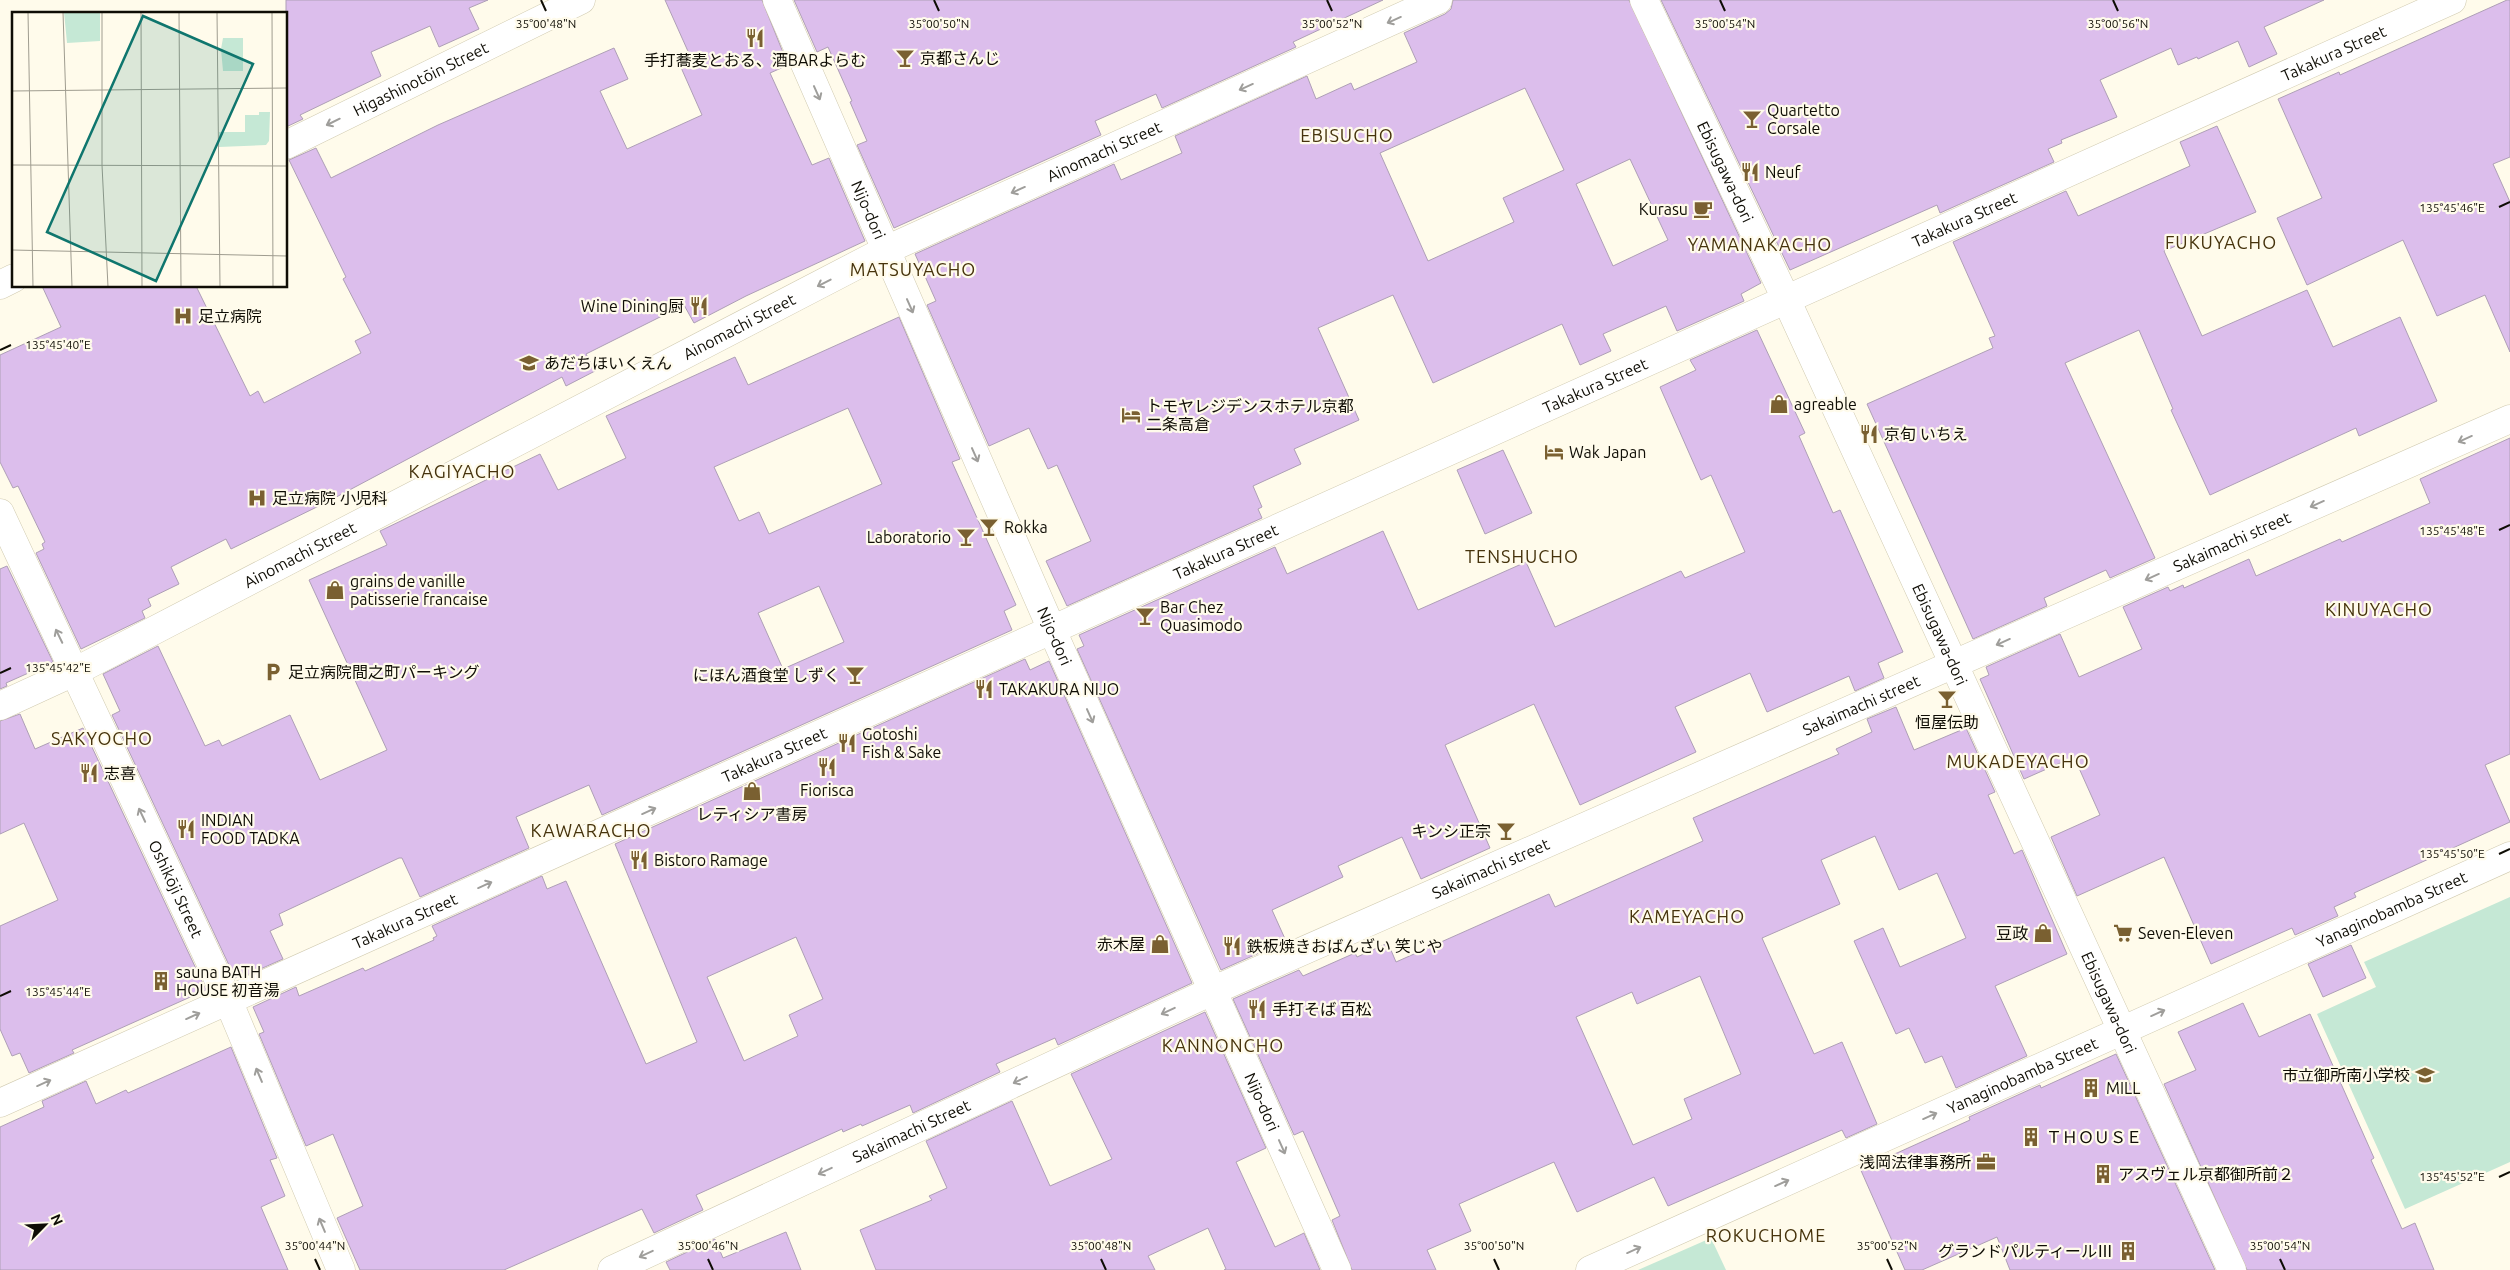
<svg xmlns="http://www.w3.org/2000/svg" width="2510" height="1270" viewBox="0 0 2510 1270" font-family="Ubuntu,'Noto Sans JP',sans-serif">
<rect width="100%" height="100%" fill="#fffbeb"/>
<path fill="#c5e8d5" d="M2510,897V1162L2405,1209L2317,1014L2376,987L2364,962Z
M1711,1238L1726,1270H1638Z"/>
<path fill="#dcbeec" stroke="#ae9fb6" fill-rule="evenodd" d="M286,0H488L469,8L479,29L439,47L430,26L371,52L381,76L300,115L303,119L286,127Z
M665,0H762L788,65L770,73L812,165L829,158L865,241L746,296L694,323L684,305L586,354L595,371L566,386L562,377L325,503L231,549L226,539L171,567L179,584L148,599L151,606L142,611L145,618L81,649L36,553L44,549L42,544L45,542L18,486L13,488L0,462V355L61,327L42,286H196L250,396L258,391L264,403L361,353L355,341L371,333L343,279L346,277L289,160L316,148L331,178L438,125L614,48L628,79L600,91L627,149L702,115L679,63L691,58Z
M794,0H1383L1293,42L1296,47L1162,108L1156,94L1095,121L1101,135L894,228L857,145L867,141L850,102L852,101L828,47L817,52Z
M1453,0H1629L1761,283L1741,294L1744,301L1677,331L1666,306L1603,334L1611,351L1580,365L1562,324L1433,383L1393,295L1318,328L1359,420L1294,449L1301,464L1253,486L1262,507L1258,509L1262,518L1067,606L1046,561L1091,541L1057,465L1048,469L1029,428L989,446L927,305L936,301L915,254L1114,164L1121,180L1182,153L1175,136L1307,76L1316,99L1351,83L1354,90L1417,62L1404,33L1445,14L1451,9ZM1525,88L1564,170L1503,198L1514,222L1428,261L1380,153ZM1630,159L1668,240L1613,266L1576,184Z
M1661,0H2324L2264,27L2277,54L2249,67L2238,41L2198,59L2197,57L2178,65L2171,48L2100,80L2117,117L2061,140L2062,143L2048,149L2054,162L1940,213L1937,205L1790,270Z
M2507,0H2510V157L2493,164L2510,202V352L2485,295L2437,316L2403,240L2307,285L2277,218L2322,198L2278,99L2339,72L2340,75Z
M2217,126L2256,212L2164,251L2202,336L2307,290L2333,347L2400,317L2437,401L2359,436L2356,428L2210,495L2171,410L2173,409L2139,330L2065,363L2155,558L2110,578L2106,570L2044,598L2047,606L1973,639L1867,404L1993,348L1989,338L1995,336L1953,242L2066,191L2078,216L2190,166L2180,142Z
M899,317L960,459L952,462L1016,605L1004,611L1012,630L602,815L589,785L516,817L529,848L420,897L402,858H399L279,914L283,925L270,931L283,959L240,978L239,976L235,978L112,715L120,711L103,674L158,646L205,746L219,740L222,746L290,715L320,780L387,750L309,580L387,545L380,531L540,454L558,490L626,458L606,416L735,357L748,385ZM848,408L882,484L769,534L759,512L739,521L714,467ZM819,586L844,642L783,669L758,613Z
M1757,330L1805,433L1799,436L1833,513L1840,510L1903,652L1878,663L1884,678L1855,691L1849,676L1767,712L1750,673L1675,707L1696,752L1580,805L1534,704L1445,745L1490,848L1421,879L1402,837L1338,866L1343,877L1272,910L1286,941L1221,970L1077,649L1084,646L1079,635L1275,547L1287,574L1383,531L1418,610L1526,562L1555,627L1681,571L1685,578L1745,552L1711,475L1701,480L1660,387L1696,370L1690,360Z
M2510,438V754L2485,765L2510,822L2354,893L2356,897L2334,907L2338,916L2295,935L2292,928L2211,964L2164,857L2077,896L2051,837L2100,815L2074,757L2024,779L1980,679L1989,675L1986,667L2060,634L2079,677L2142,649L2123,607L2168,587L2170,591L2183,585L2184,588L2249,559L2256,576L2340,539L2342,542L2430,503L2420,479Z
M1503,450L1532,513L1485,534L1457,470Z
M7,566L53,662L6,683L7,686L0,689V569Z
M1025,659L1030,670L1049,661L1192,983L1058,1045L1055,1038L996,1064L1000,1072L913,1113L910,1105L862,1126L861,1124L843,1132L842,1129L696,1195L703,1210L654,1233L642,1209L504,1270H360L337,1218L363,1206L333,1134L306,1146L259,1034L264,1032L253,1007L296,987L299,996L363,968L365,971L434,940L433,938L437,936L432,926L542,876L547,889L566,881L646,1064L697,1042L615,844ZM796,937L823,999L789,1015L798,1036L744,1061L707,977Z
M1896,707L1914,750L1966,728L1995,792L1988,795L2014,854L2022,850L2067,954L1995,986L2027,1056L1956,1088L1942,1056L1925,1063L1909,1028L1896,1034L1854,941L1883,928L1900,967L1966,938L1937,873L1899,890L1875,836L1821,860L1840,904L1762,938L1814,1054L1842,1042L1877,1124L1846,1138L1842,1130L1668,1206L1654,1177L1577,1212L1554,1162L1459,1204L1471,1231L1427,1250L1436,1270H1352L1332,1220L1340,1216L1303,1131L1294,1135L1233,999L1299,970L1303,976L1355,953L1357,957L1388,943L1396,962L1549,894L1555,907L1703,841L1693,818L1839,754L1836,749L1872,732L1867,719ZM1700,976L1741,1074L1684,1099L1692,1119L1633,1145L1576,1017L1632,992L1637,1004Z
M20,714L35,749L83,728L206,990L72,1050L74,1053L29,1073L20,1053L12,1056L0,1029V926L58,900L24,823L0,834V721Z
M2351,945L2366,978L2323,997L2308,964Z
M2243,1003L2259,1037L2310,1014L2374,1158L2371,1160L2402,1229L2415,1223L2434,1270H2247L2164,1084L2196,1070L2178,1032Z
M1205,1012L1266,1148L1236,1162L1275,1247L1304,1233L1320,1270H1224L1226,1269L1208,1228L1148,1256L1155,1270H876L860,1230L932,1200L929,1196L947,1188L926,1141L1012,1101L1050,1186L1112,1159L1071,1074Z
M231,1047L277,1158L270,1160L285,1196L261,1207L288,1270H0V1127L44,1107L42,1101L86,1081L96,1104L126,1090L128,1093Z
M2116,1054L2215,1270H2010L1997,1237L1922,1270H1905L1859,1166L1889,1153L1890,1155L1897,1153L1970,1120L1969,1117L2040,1085L2041,1088Z
M786,1232L801,1270H670L666,1262L715,1239L723,1258Z"/>
<g fill="none" stroke-linecap="round" stroke-linejoin="round">
<g stroke="#d1cbb1" stroke-width="29">
<g id="minor">
<path id="s1" d="M777,0L1052,630L1337,1270"/>
<path id="s2" d="M1644,0L1786,299L2232,1270"/>
<path id="s3" d="M286,145L581,0"/>
<path d="M0,285L14,278"/>
<path id="s4" d="M0,513L228,1000L341,1270"/>
<path id="s5" d="M0,706L76,671L886,250L1438,0"/>
<path id="s6" d="M0,1103L2452,0"/>
<path id="s7" d="M612,1270L1212,991L2510,419"/>
<path id="s8" d="M1590,1270L2510,856"/>
</g>
</g>
<use href="#minor" stroke="#fff" stroke-width="28"/>
</g>
<defs><path id="oneway-shaft" d="M-6 0H5M1.5-3L5.5 0L1.5 3" fill="none" stroke-width="1.6" stroke-linecap="round" stroke-linejoin="round" transform="scale(1.25)"/></defs>
<g stroke="#9f9e9b">
<use href="#oneway-shaft" transform="translate(1394 20) rotate(156)"/>
<use href="#oneway-shaft" transform="translate(1246 87) rotate(156)"/>
<use href="#oneway-shaft" transform="translate(817 93) rotate(66)"/>
<use href="#oneway-shaft" transform="translate(333 122) rotate(154)"/>
<use href="#oneway-shaft" transform="translate(1018 190) rotate(156)"/>
<use href="#oneway-shaft" transform="translate(824 283) rotate(153)"/>
<use href="#oneway-shaft" transform="translate(910 306) rotate(66)"/>
<use href="#oneway-shaft" transform="translate(2465 439) rotate(156)"/>
<use href="#oneway-shaft" transform="translate(975 455) rotate(66)"/>
<use href="#oneway-shaft" transform="translate(2317 504) rotate(156)"/>
<use href="#oneway-shaft" transform="translate(2152 577) rotate(156)"/>
<use href="#oneway-shaft" transform="translate(59 636) rotate(-116)"/>
<use href="#oneway-shaft" transform="translate(2003 642) rotate(156)"/>
<use href="#oneway-shaft" transform="translate(1090 716) rotate(66)"/>
<use href="#oneway-shaft" transform="translate(649 811) rotate(-24)"/>
<use href="#oneway-shaft" transform="translate(142 815) rotate(-115)"/>
<use href="#oneway-shaft" transform="translate(485 885) rotate(-24)"/>
<use href="#oneway-shaft" transform="translate(1168 1011) rotate(155)"/>
<use href="#oneway-shaft" transform="translate(2158 1013) rotate(-24)"/>
<use href="#oneway-shaft" transform="translate(193 1016) rotate(-24)"/>
<use href="#oneway-shaft" transform="translate(259 1075) rotate(-113)"/>
<use href="#oneway-shaft" transform="translate(1020 1080) rotate(155)"/>
<use href="#oneway-shaft" transform="translate(44 1083) rotate(-24)"/>
<use href="#oneway-shaft" transform="translate(1930 1116) rotate(-24)"/>
<use href="#oneway-shaft" transform="translate(1282 1147) rotate(66)"/>
<use href="#oneway-shaft" transform="translate(825 1171) rotate(155)"/>
<use href="#oneway-shaft" transform="translate(1782 1183) rotate(-24)"/>
<use href="#oneway-shaft" transform="translate(322 1225) rotate(-113)"/>
<use href="#oneway-shaft" transform="translate(1634 1250) rotate(-24)"/>
<use href="#oneway-shaft" transform="translate(646 1254) rotate(155)"/>
</g>
<path fill="none" stroke="#0f0d05" stroke-width="2" d="M541,0L546,11M934,0L939,11M1327,0L1332,11M1720,0L1725,11M2113,0L2118,11M2499,207L2510,202M0,350L11,345M2499,530L2510,525M0,673L11,668M2499,854L2510,849M0,996L11,991M2499,1177L2510,1172M315,1259L320,1270M708,1259L713,1270M1101,1259L1106,1270M1494,1259L1499,1270M1887,1259L1892,1270M2280,1259L2285,1270"/>
<defs>
<g id="restaurant-bare" transform="scale(1.5)"><path d="M-5-6h1v4h1v-4h1v4h1v-4h1v5L-1.5 .5V6h-2V.5L-5-1ZM5-6V6H3V1.5H1.5Q1.5-4 5-6Z" fill="#7a6031" stroke="#fffbeb" stroke-width="2.5" paint-order="stroke"/></g>
<g id="bar-bare" transform="scale(1.5)"><path d="M-6-5H6L.8 .8V4.5H3.5V6h-7V4.5H-.8V.8Z" fill="#7a6031" stroke="#fffbeb" stroke-width="2.5" paint-order="stroke"/></g>
<g id="cafe-bare" transform="scale(1.5)"><path d="M-5.5-4.5H6V0H3Q3 3.5 0 3.5H-2.5Q-5.5 3.5-5.5 0ZM3-3.2v2h1.7v-2ZM-6 4.5H4V6H-6Z" fill="#7a6031" stroke="#fffbeb" stroke-width="2.5" paint-order="stroke"/></g>
<g id="hospital-bare" transform="scale(1.5)"><path d="M-5-5h3v3.5h4V-5h3V5h-3V1.5h-4V5h-3Z" fill="#7a6031" stroke="#fffbeb" stroke-width="2.5" paint-order="stroke"/></g>
<g id="school-bare" transform="scale(1.5)"><path d="M0-5L7-2L0 1L-7-2ZM-4 1L0 2.5L4 1V4Q0 6-4 4Z" fill="#7a6031" stroke="#fffbeb" stroke-width="2.5" paint-order="stroke"/></g>
<g id="shop-bare" transform="scale(1.5)"><path d="M-5-2.5h2.3a2.7 3.5 0 0 1 5.4 0H5L5.5 6h-11ZM-1.5-2.5h3a1.5 2.3 0 0 0-3 0Z" fill="#7a6031" stroke="#fffbeb" stroke-width="2.5" paint-order="stroke"/></g>
<g id="hotel-bare" transform="scale(1.5)"><path d="M-6-4.5h1.5V1H6V5H4.5V3h-9V5H-6ZM-4 0a1.8 1.8 0 1 1 3.6 0ZM.5 0V-2.5h3Q6-2.5 6 0Z" fill="#7a6031" stroke="#fffbeb" stroke-width="2.5" paint-order="stroke"/></g>
<g id="parking-bare" transform="scale(1.5)"><path d="M-3.5-5.5H1a3.5 3.5 0 0 1 0 7H-1V5.5H-3.5ZM-1-3.4V-.6H.8a1.4 1.4 0 0 0 0-2.8Z" fill="#7a6031" stroke="#fffbeb" stroke-width="2.5" paint-order="stroke"/></g>
<g id="supermarket-bare" transform="scale(1.5)"><path d="M-6-5.5h2.5l.6 2H6L4.5 2H-2.5L-4.4-4H-6ZM-1.5 3.2a1.3 1.3 0 1 0 .1 0ZM3 3.2a1.3 1.3 0 1 0 .1 0Z" fill="#7a6031" stroke="#fffbeb" stroke-width="2.5" paint-order="stroke"/></g>
<g id="building-bare" transform="scale(1.5)"><path d="M-4-6H4V6H1V3H-1V6H-4ZM-2.5-4.3h1.7v1.8h-1.7ZM.8-4.3h1.7v1.8H.8ZM-2.5-1h1.7V.8h-1.7ZM.8-1h1.7V.8H.8Z" fill="#7a6031" stroke="#fffbeb" stroke-width="2.5" paint-order="stroke"/></g>
<g id="office-bare" transform="scale(1.5)"><path d="M-6-3h4V-5.5h4V-3h4V5H-6ZM-1-4.5V-3h2v-1.5ZM-6 0V1H6V0Z" fill="#7a6031" stroke="#fffbeb" stroke-width="2.5" paint-order="stroke"/></g>
</defs>
<g fill-rule="evenodd">
<use href="#restaurant-bare" x="755" y="38"/>
<use href="#bar-bare" x="905" y="58"/>
<use href="#bar-bare" x="1752" y="119"/>
<use href="#restaurant-bare" x="1750" y="172"/>
<use href="#cafe-bare" x="1703" y="209"/>
<use href="#restaurant-bare" x="699" y="306"/>
<use href="#hospital-bare" x="183" y="316"/>
<use href="#school-bare" x="529" y="363"/>
<use href="#shop-bare" x="1779" y="404"/>
<use href="#hotel-bare" x="1131" y="415"/>
<use href="#restaurant-bare" x="1869" y="434"/>
<use href="#hotel-bare" x="1554" y="452"/>
<use href="#hospital-bare" x="257" y="498"/>
<use href="#bar-bare" x="989" y="527"/>
<use href="#bar-bare" x="966" y="537"/>
<use href="#shop-bare" x="335" y="590"/>
<use href="#bar-bare" x="1145" y="616"/>
<use href="#parking-bare" x="273" y="672"/>
<use href="#bar-bare" x="855" y="675"/>
<use href="#restaurant-bare" x="984" y="689"/>
<use href="#bar-bare" x="1947" y="699"/>
<use href="#restaurant-bare" x="847" y="743"/>
<use href="#restaurant-bare" x="827" y="767"/>
<use href="#restaurant-bare" x="89" y="773"/>
<use href="#shop-bare" x="752" y="791"/>
<use href="#restaurant-bare" x="186" y="829"/>
<use href="#bar-bare" x="1506" y="831"/>
<use href="#restaurant-bare" x="639" y="860"/>
<use href="#shop-bare" x="2043" y="933"/>
<use href="#supermarket-bare" x="2123" y="933"/>
<use href="#shop-bare" x="1160" y="944"/>
<use href="#restaurant-bare" x="1232" y="946"/>
<use href="#building-bare" x="161" y="981"/>
<use href="#restaurant-bare" x="1257" y="1009"/>
<use href="#school-bare" x="2425" y="1075"/>
<use href="#building-bare" x="2091" y="1088"/>
<use href="#building-bare" x="2031" y="1137"/>
<use href="#office-bare" x="1986" y="1162"/>
<use href="#building-bare" x="2103" y="1174"/>
<use href="#building-bare" x="2128" y="1251"/>
</g>
<g text-anchor="middle" stroke-width="4.5" stroke-linejoin="round" paint-order="stroke">
<g font-size="16" fill="#0f0d05" stroke="#fffbeb">
<text dy="6" stroke="none"><textPath href="#s6" startOffset="2559">Takakura Street</textPath></text>
<text dy="6" stroke="none"><textPath href="#s3" startOffset="150">Higashinotōin Street</textPath></text>
<text dy="6" stroke="none"><textPath href="#s5" startOffset="1236">Ainomachi Street</textPath></text>
<text dy="6" stroke="none"><textPath href="#s2" startOffset="190">Ebisugawa-dori</textPath></text>
<text dy="6" stroke="none"><textPath href="#s1" startOffset="229">Nijo-dori</textPath></text>
<text dy="6" stroke="none"><textPath href="#s6" startOffset="2154">Takakura Street</textPath></text>
<text dy="6" stroke="none"><textPath href="#s5" startOffset="831">Ainomachi Street</textPath></text>
<text dy="6" stroke="none"><textPath href="#s6" startOffset="1749">Takakura Street</textPath></text>
<text dy="6" stroke="none"><textPath href="#s7" startOffset="1776">Sakaimachi street</textPath></text>
<text dy="6" stroke="none"><textPath href="#s6" startOffset="1344">Takakura Street</textPath></text>
<text dy="6" stroke="none"><textPath href="#s5" startOffset="336">Ainomachi Street</textPath></text>
<text dy="6" stroke="none"><textPath href="#s2" startOffset="700">Ebisugawa-dori</textPath></text>
<text dy="6" stroke="none"><textPath href="#s1" startOffset="694">Nijo-dori</textPath></text>
<text dy="6" stroke="none"><textPath href="#s7" startOffset="1371">Sakaimachi street</textPath></text>
<text dy="6" stroke="none"><textPath href="#s6" startOffset="849">Takakura Street</textPath></text>
<text dy="6" stroke="none"><textPath href="#s7" startOffset="966">Sakaimachi street</textPath></text>
<text dy="6" stroke="none"><textPath href="#s4" startOffset="415">Oshikōji Street</textPath></text>
<text dy="6" stroke="none"><textPath href="#s8" startOffset="879">Yanaginobamba Street</textPath></text>
<text dy="6" stroke="none"><textPath href="#s6" startOffset="444">Takakura Street</textPath></text>
<text dy="6" stroke="none"><textPath href="#s2" startOffset="1105">Ebisugawa-dori</textPath></text>
<text dy="6" stroke="none"><textPath href="#s8" startOffset="474">Yanaginobamba Street</textPath></text>
<text dy="6" stroke="none"><textPath href="#s1" startOffset="1204">Nijo-dori</textPath></text>
<text dy="6" stroke="none"><textPath href="#s7" startOffset="330">Sakaimachi Street</textPath></text>
</g>
<g font-size="16" fill="#0f0d05" stroke="#fffbeb" text-anchor="start">
<text x="920" y="64">京都さんじ</text>
<text x="755" y="66" text-anchor="middle">手打蕎麦とおる、酒BARよらむ</text>
<text x="1767" y="116">Quartetto<tspan x="1767" dy="18">Corsale</tspan></text>
<text x="1765" y="178">Neuf</text>
<text x="1688" y="215" text-anchor="end">Kurasu</text>
<text x="684" y="312" text-anchor="end">Wine Dining厨</text>
<text x="198" y="322">足立病院</text>
<text x="544" y="369">あだちほいくえん</text>
<text x="1794" y="410">agreable</text>
<text x="1146" y="412">トモヤレジデンスホテル京都<tspan x="1146" dy="18">二条高倉</tspan></text>
<text x="1884" y="440">京旬 いちえ</text>
<text x="1569" y="458">Wak Japan</text>
<text x="272" y="504">足立病院 小児科</text>
<text x="1004" y="533">Rokka</text>
<text x="951" y="543" text-anchor="end">Laboratorio</text>
<text x="350" y="587">grains de vanille<tspan x="350" dy="18">patisserie francaise</tspan></text>
<text x="1160" y="613">Bar Chez<tspan x="1160" dy="18">Quasimodo</tspan></text>
<text x="288" y="678">足立病院間之町パーキング</text>
<text x="840" y="681" text-anchor="end">にほん酒食堂 しずく</text>
<text x="999" y="695">TAKAKURA NIJO</text>
<text x="1947" y="728" text-anchor="middle">恒屋伝助</text>
<text x="862" y="740">Gotoshi<tspan x="862" dy="18">Fish &amp; Sake</tspan></text>
<text x="104" y="779">志喜</text>
<text x="827" y="796" text-anchor="middle">Fiorisca</text>
<text x="752" y="820" text-anchor="middle">レティシア書房</text>
<text x="201" y="826">INDIAN<tspan x="201" dy="18">FOOD TADKA</tspan></text>
<text x="1491" y="837" text-anchor="end">キンシ正宗</text>
<text x="654" y="866">Bistoro Ramage</text>
<text x="2028" y="939" text-anchor="end">豆政</text>
<text x="2138" y="939">Seven-Eleven</text>
<text x="1145" y="950" text-anchor="end">赤木屋</text>
<text x="1247" y="952">鉄板焼きおばんざい 笑じや</text>
<text x="176" y="978">sauna BATH<tspan x="176" dy="18">HOUSE 初音湯</tspan></text>
<text x="1272" y="1015">手打そば 百松</text>
<text x="2410" y="1081" text-anchor="end">市立御所南小学校</text>
<text x="2106" y="1094">MILL</text>
<text x="2046" y="1143">ＴＨＯＵＳＥ</text>
<text x="1971" y="1168" text-anchor="end">浅岡法律事務所</text>
<text x="2118" y="1180">アスヴェル京都御所前２</text>
<text x="2113" y="1257" text-anchor="end">グランドパルティールⅢ</text>
</g>
<g font-size="18" letter-spacing="1" fill="#46330c" stroke="#fffbeb">
<text x="1347" y="142">EBISUCHO</text>
<text x="2221" y="249">FUKUYACHO</text>
<text x="1760" y="251">YAMANAKACHO</text>
<text x="913" y="276">MATSUYACHO</text>
<text x="462" y="478">KAGIYACHO</text>
<text x="1522" y="563">TENSHUCHO</text>
<text x="2379" y="616">KINUYACHO</text>
<text x="102" y="745">SAKYOCHO</text>
<text x="2018" y="768">MUKADEYACHO</text>
<text x="591" y="837">KAWARACHO</text>
<text x="1687" y="923">KAMEYACHO</text>
<text x="1223" y="1052">KANNONCHO</text>
<text x="1766" y="1242">ROKUCHOME</text>
</g>
</g>
<g transform="translate(12 12)">
<rect width="275" height="275" fill="#fffbeb"/>
<path d="M52,0H88V29L55,31ZM211,26H231V59H211L209,37ZM247,100H258L257,129L254,133L207,135V120H233V103H247Z" fill="#c5e8d5"/>
<path fill="none" stroke="#9f9c8f" stroke-width="1" d="M16,0L21,275M51,0L60,275M90,0V153L96,275M129,0L130,275M167,0L169,275M205,0L208,275M260,0L261,275M0,79L275,76M0,153L275,154M0,238L275,244"/>
<path fill="#0f766e" fill-opacity="0.15" stroke="#0f766e" stroke-width="2.5" d="M131,4L241,52L144,269L35,220Z"/>
<rect width="275" height="275" fill="none" stroke="#0f0d05" stroke-width="2.5"/>
</g>
<g font-size="12" text-anchor="middle" fill="#0f0d05" stroke="#fffbeb" stroke-width="4.5" stroke-linejoin="round" paint-order="stroke">
<text x="2118" y="28">35°00'56"N</text>
<text x="546" y="28">35°00'48"N</text>
<text x="939" y="28">35°00'50"N</text>
<text x="1332" y="28">35°00'52"N</text>
<text x="1725" y="28">35°00'54"N</text>
<text x="2452" y="212">135°45'46"E</text>
<text x="58" y="349">135°45'40"E</text>
<text x="2452" y="535">135°45'48"E</text>
<text x="58" y="672">135°45'42"E</text>
<text x="2452" y="858">135°45'50"E</text>
<text x="58" y="996">135°45'44"E</text>
<text x="2452" y="1181">135°45'52"E</text>
<text x="315" y="1250">35°00'44"N</text>
<text x="708" y="1250">35°00'46"N</text>
<text x="1101" y="1250">35°00'48"N</text>
<text x="1494" y="1250">35°00'50"N</text>
<text x="1887" y="1250">35°00'52"N</text>
<text x="2280" y="1250">35°00'54"N</text>
</g>
<g transform="translate(45 1225) rotate(66)" stroke="#fffbeb" stroke-width="4" paint-order="stroke">
<path d="M0-4L9 19L0 12L-9 19Z" fill="#0f0d05"/>
<text y="-8" font-size="14" font-weight="bold" text-anchor="middle" fill="#0f0d05">N</text>
</g>
</svg>
